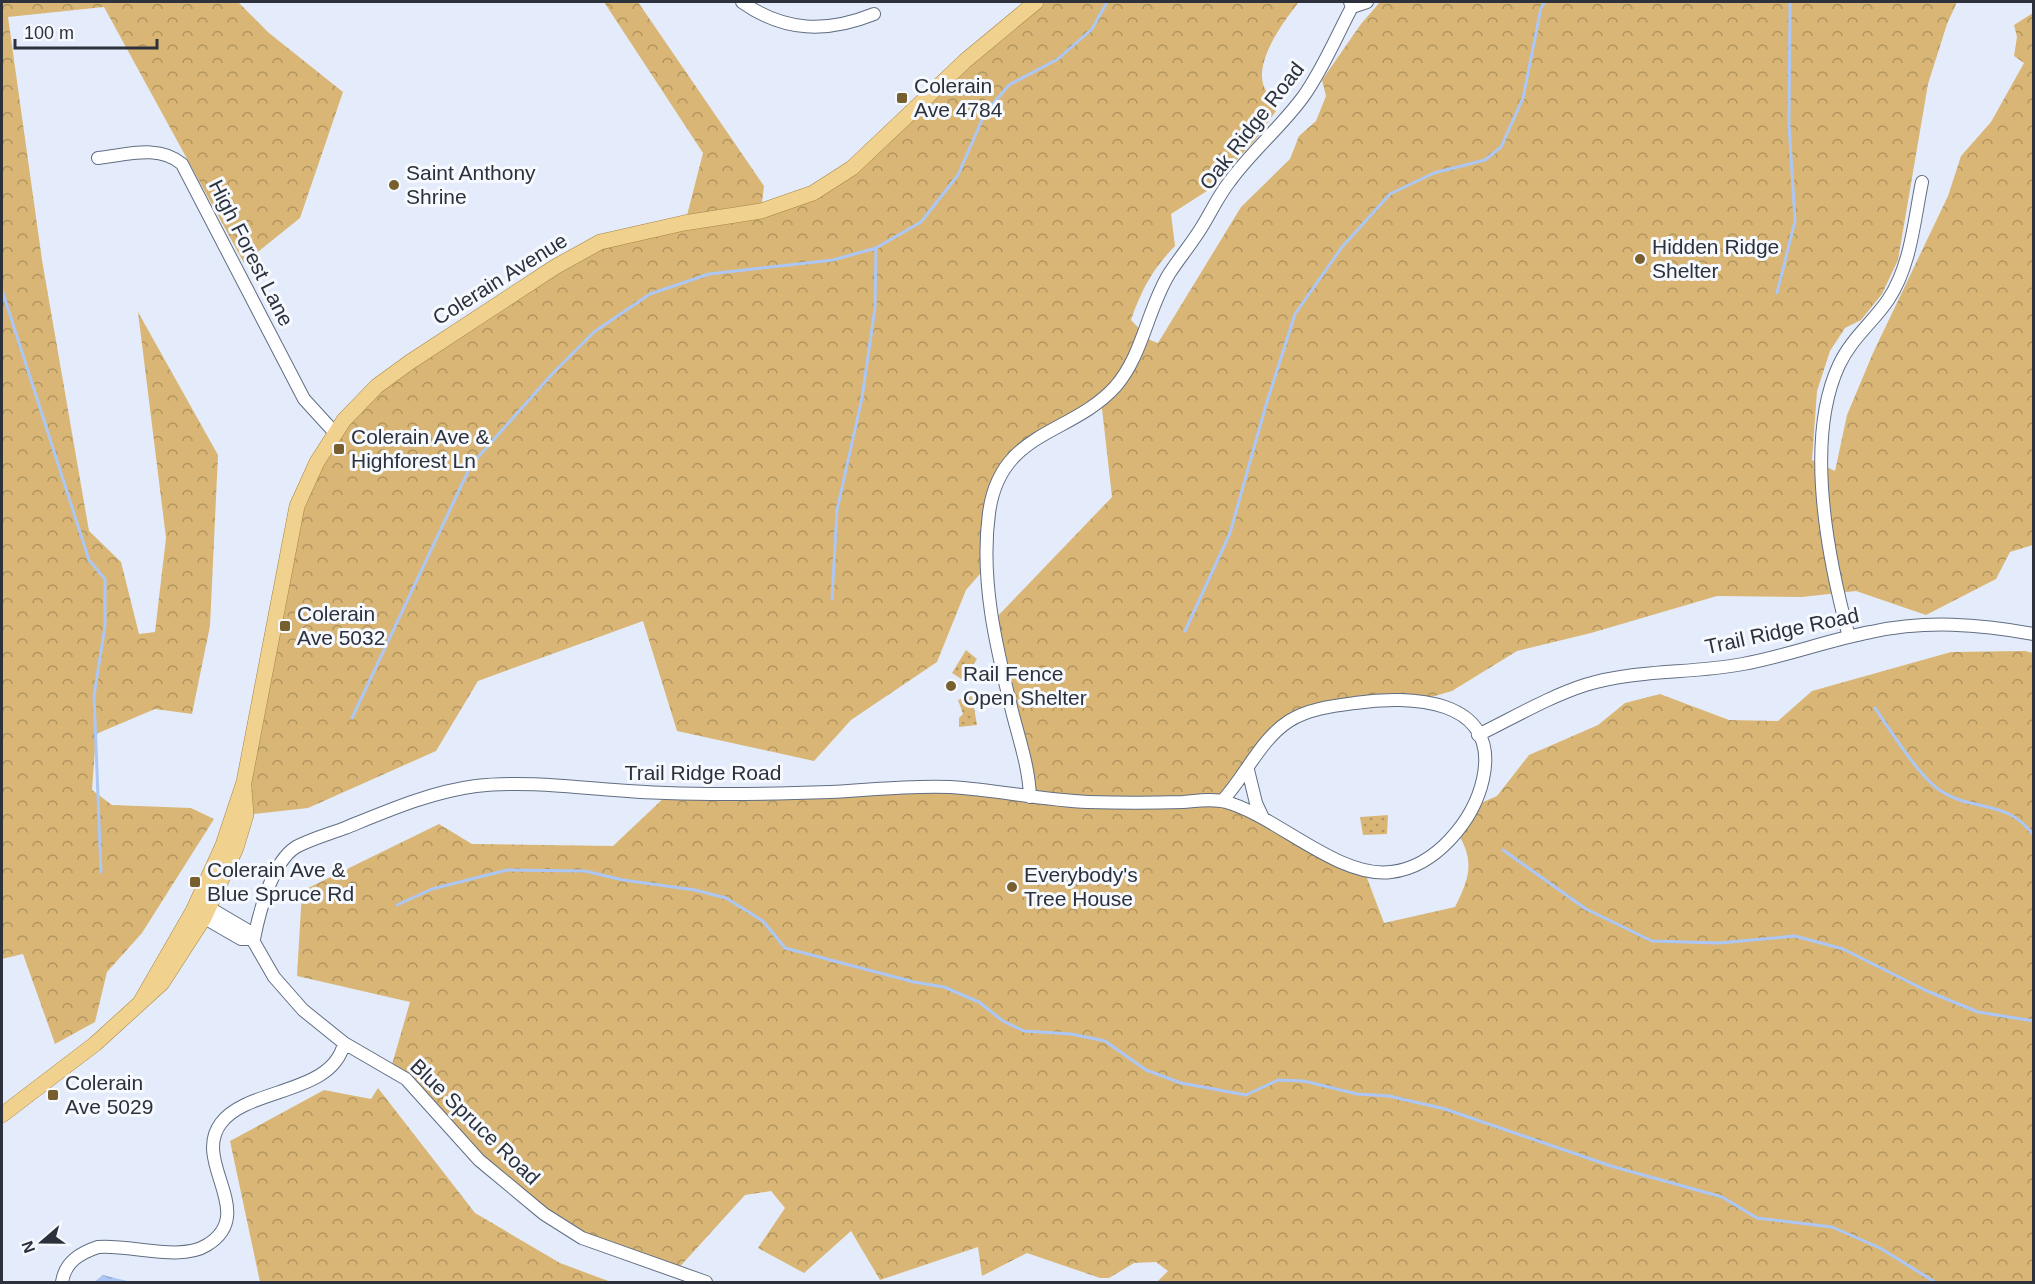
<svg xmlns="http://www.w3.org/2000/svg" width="2035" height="1284" viewBox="0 0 2035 1284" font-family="Helvetica,sans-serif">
<defs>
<pattern id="green-dots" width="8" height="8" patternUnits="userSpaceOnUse" patternTransform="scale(1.5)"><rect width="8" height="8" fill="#d9b675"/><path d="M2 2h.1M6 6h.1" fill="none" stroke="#b09561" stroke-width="1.8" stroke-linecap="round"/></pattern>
<pattern id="forest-crowns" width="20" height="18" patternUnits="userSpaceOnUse" patternTransform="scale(1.5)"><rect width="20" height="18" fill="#d9b675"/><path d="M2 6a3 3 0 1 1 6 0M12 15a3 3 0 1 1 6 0" fill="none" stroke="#b09561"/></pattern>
<pattern id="water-ripples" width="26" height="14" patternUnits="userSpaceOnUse" patternTransform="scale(1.5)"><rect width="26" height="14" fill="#acc7f5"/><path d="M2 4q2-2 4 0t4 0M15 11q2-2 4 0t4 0" fill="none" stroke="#94abd3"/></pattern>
</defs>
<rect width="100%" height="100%" fill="#e4ecfc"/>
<path fill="url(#green-dots)" d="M966,650L977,659L963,680L952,673Z
M972,696L977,725L959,727V718L963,714L958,700Z
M1388,815L1387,834L1363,835L1360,817Z"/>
<path fill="url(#forest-crowns)" d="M2,2H238L269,33L343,92L300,218L244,263L104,7L8,17L42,260L89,531L121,562L139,634L155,632L166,538L138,312L218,455L210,626L192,714L155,709L96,734L92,790L112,805L191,808L214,819L142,933L107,972L95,1022L55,1044L23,954L2,959Z
M604,2H638L764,186L761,210L813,193L1036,2H1299C1284,21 1252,63 1265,89C1269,96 1275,99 1278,108L1256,139L1210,189L1171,214L1175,246C1152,270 1142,289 1131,320L1150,340L1158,343L1241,207L1290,159L1299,136L1316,121L1326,96L1322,80L1361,24L1380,2H1957L1947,24L1928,84L1898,260L1882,294L1861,320L1845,328L1830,351L1817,391L1812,460L1835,471L1847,415L1873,353L1948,196L1961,156L1991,122L2024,63L2014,56L2017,37L2014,25L2033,13V545L2010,552L1996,579L1926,615L1856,591L1802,597L1717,596L1591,633L1517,651L1452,691L1421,700L1385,698L1286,723L1224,800L1364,870L1384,923L1455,907C1470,877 1475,861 1457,832L1474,806L1497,796L1529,755L1598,725L1625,703L1660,694L1729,720L1778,721L1812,691L1951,652L2025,651L2033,653V1282H1157L1168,1271L1156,1262L1134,1263L1109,1278H1100L1027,1253L982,1276L978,1247L880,1280L851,1231L804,1273L758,1248L785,1208L771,1191L745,1195L675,1272L617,1253L544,1214L391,1068L410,1002L297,976L302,891L439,824L472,844L613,846L668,794L882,788L1030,797L991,623L1112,497L1101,400L1039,435L999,480L987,566L966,590L937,662L851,720L814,761L677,731L643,621L478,681L436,751L308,808L246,815L244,782L297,506L358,406L583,251L685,223L703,153Z
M378,1088L475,1213L560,1263L611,1282H260L230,1141L324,1090L371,1099Z"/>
<path fill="url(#water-ripples)" d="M103,1275L131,1282H94Z"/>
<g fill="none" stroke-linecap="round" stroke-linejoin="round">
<path stroke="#acc7f5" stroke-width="3" d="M2,290L89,560L105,579V626L94,696L101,872
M1777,293L1795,221L1789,124L1790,2
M832,599L837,510L862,398L875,308L876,248
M1185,631L1230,533L1266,405L1295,314L1342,247L1390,194L1434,173L1485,160L1501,147L1523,98L1541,8L1545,2
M1875,708C1890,730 1920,778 1941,791C1975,813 2007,798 2034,836
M352,718L471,465L553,373L594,332L650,294L709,274L833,260L876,248L921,222L958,175L985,113L1009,85L1058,59L1092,29L1107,2
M1503,850L1586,909L1652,941L1719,943L1795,936L1843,949L1927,991L1978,1012L2034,1021
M397,905L432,889L507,870L585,871L623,880L695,890L726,898L763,921L785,948L914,982L944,987L979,1002L1003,1021L1024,1031L1071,1034L1105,1041L1146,1070L1181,1083L1246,1095L1278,1080L1304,1081L1357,1094L1389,1096L1445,1109L1611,1166L1722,1197L1757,1218L1832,1227L1880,1248L1935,1282"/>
<g stroke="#616e83" stroke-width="14">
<path id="minor" d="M742,2C784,32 827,33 874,14
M1350,2L1352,7L1367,2
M98,158C126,155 159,144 182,164L304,399L335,433
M1849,637C1828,559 1804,440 1839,365C1851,339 1873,322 1888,300C1911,266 1914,221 1922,182
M1478,735C1513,718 1548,697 1585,685C1636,669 1691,674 1743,664C1787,656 1828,640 1871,632C1926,620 1978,624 2034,634
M1248,770L1256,803L1263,818
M1030,797C1029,767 1019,739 1012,711C996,646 980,580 989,513C1000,430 1070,436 1115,387C1143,355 1147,310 1169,274C1180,257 1193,242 1203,225C1212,210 1219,195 1230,181C1252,151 1281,127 1303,97C1323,69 1336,37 1352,7
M201,903L247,930L274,977L303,1010L344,1043L406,1079L479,1160L544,1214L582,1238L706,1282
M196,913L241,939H254
M254,939C259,913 272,862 296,847C311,839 329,834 345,828C387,811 430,792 476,786C535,779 605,792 666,793C720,795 775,794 830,792C870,790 910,785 951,787C997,790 1042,800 1088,802C1120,803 1151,803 1183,802C1196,801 1213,798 1226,802C1275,815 1339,879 1391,872C1436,867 1474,820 1483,779C1501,697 1408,695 1355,703C1332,706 1308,709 1289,721C1260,740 1246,775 1223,800
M62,1282C65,1262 80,1253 98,1247C130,1244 180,1262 207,1245C259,1213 191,1162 221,1123C248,1087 333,1095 344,1043"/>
</g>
<g stroke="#a68540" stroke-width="16">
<path id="major" d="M140,1003L193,911L223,845L244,782L297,506L317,462L344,420L377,386L410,362L555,267L600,242L684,223L761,211L813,193L852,168L965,61L1036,2
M2,1115L95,1044L162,983L204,918L236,848L246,815L244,789"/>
</g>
<use href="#minor" stroke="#fff" stroke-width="12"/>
<use href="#major" stroke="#f1d18e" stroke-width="15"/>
</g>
<g fill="#785f30" stroke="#f6f9fe" stroke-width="2">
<rect x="896" y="92" width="12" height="12" rx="3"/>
<circle cx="394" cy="185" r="6"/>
<circle cx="1640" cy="259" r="6"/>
<rect x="333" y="443" width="12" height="12" rx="3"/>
<rect x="279" y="620" width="12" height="12" rx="3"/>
<circle cx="951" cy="686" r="6"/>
<rect x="189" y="876" width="12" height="12" rx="3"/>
<circle cx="1012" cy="887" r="6"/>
<rect x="47" y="1089" width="12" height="12" rx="3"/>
</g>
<g text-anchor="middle" stroke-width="6" stroke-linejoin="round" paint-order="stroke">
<g font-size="21" fill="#2c313b" stroke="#f6f9fe" text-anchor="start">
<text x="914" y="93">Colerain<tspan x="914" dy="24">Ave 4784</tspan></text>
<text x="406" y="180">Saint Anthony<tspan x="406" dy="24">Shrine</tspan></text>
<text x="1652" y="254">Hidden Ridge<tspan x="1652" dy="24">Shelter</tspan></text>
<text x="351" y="444">Colerain Ave &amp;<tspan x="351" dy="24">Highforest Ln</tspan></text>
<text x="297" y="621">Colerain<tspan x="297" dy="24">Ave 5032</tspan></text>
<text x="963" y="681">Rail Fence<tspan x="963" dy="24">Open Shelter</tspan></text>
<text x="207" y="877">Colerain Ave &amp;<tspan x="207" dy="24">Blue Spruce Rd</tspan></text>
<text x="1024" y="882">Everybody's<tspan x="1024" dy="24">Tree House</tspan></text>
<text x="65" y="1090">Colerain<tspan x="65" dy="24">Ave 5029</tspan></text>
</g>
<g font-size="21" fill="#2c313b" stroke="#f6f9fe">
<text transform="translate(1252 126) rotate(-52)" y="7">Oak Ridge Road</text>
<text transform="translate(251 253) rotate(63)" y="7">High Forest Lane</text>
<text transform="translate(500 279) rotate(-32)" y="7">Colerain Avenue</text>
<text transform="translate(1782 631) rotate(-12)" y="7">Trail Ridge Road</text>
<text x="703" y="780">Trail Ridge Road</text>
<text transform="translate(475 1122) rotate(44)" y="7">Blue Spruce Road</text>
</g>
</g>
<rect width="2035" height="1284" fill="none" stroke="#2c313b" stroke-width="6"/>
<g transform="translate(42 1242) rotate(250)" stroke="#f6f9fe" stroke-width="4.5" paint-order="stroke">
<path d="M0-4.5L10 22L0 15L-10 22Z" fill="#2c313b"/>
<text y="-9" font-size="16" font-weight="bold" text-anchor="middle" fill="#2c313b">N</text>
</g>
<path d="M15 39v9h142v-9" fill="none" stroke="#2c313b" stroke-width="3"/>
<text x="24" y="39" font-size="18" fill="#2c313b" stroke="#f6f9fe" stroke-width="4.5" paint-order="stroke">100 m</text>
</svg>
